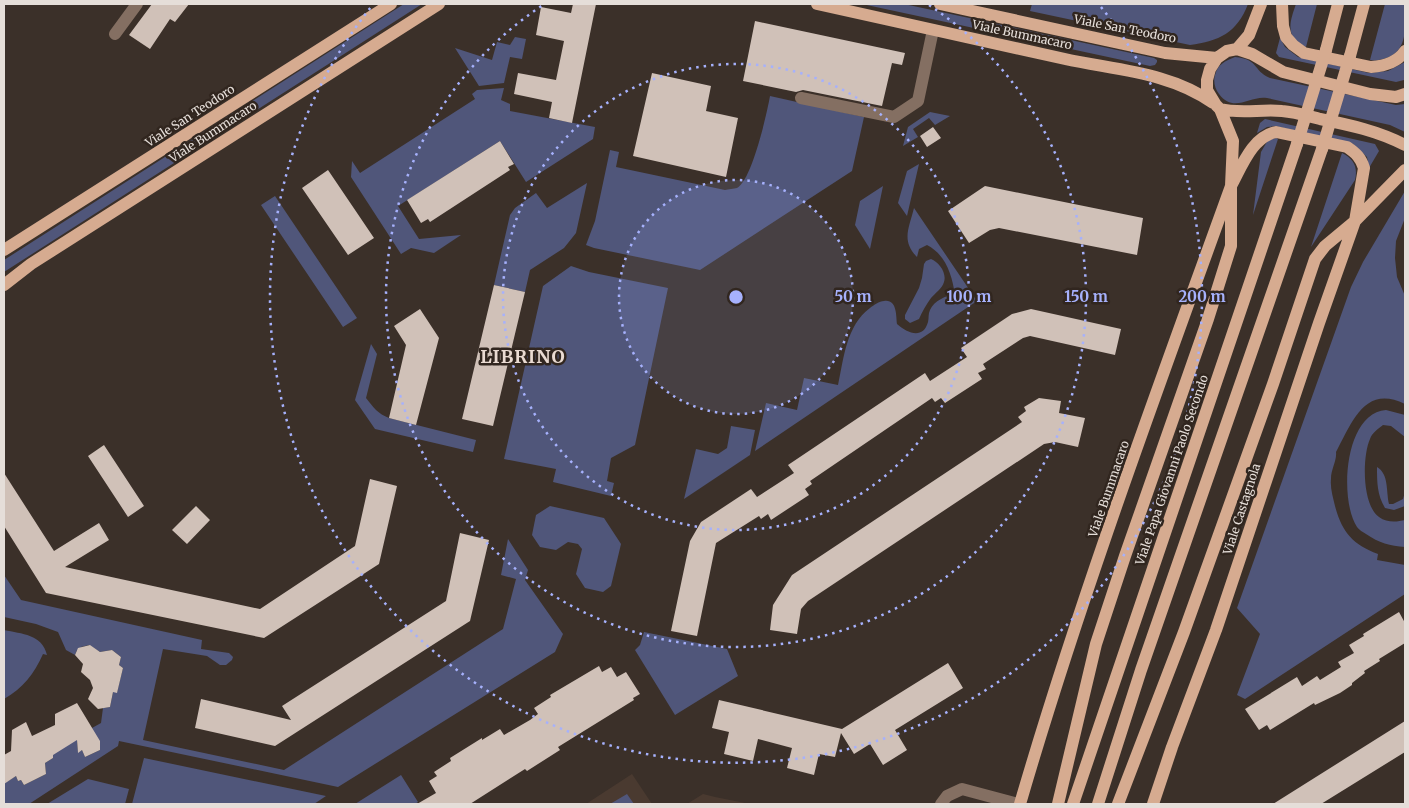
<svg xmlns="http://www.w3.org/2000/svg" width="1409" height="808" viewBox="0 0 1409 808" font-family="Merriweather,serif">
<rect width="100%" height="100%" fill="#3b3029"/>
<path fill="#4a3a30" d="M632,774L652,804H586Z
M703,794L715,797L750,804H687Z"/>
<path fill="#50567a" d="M404,4H422L4,272V260Z
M862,4H904L1154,58L1157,60V62L1155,65L1150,66Z
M1032,4H1248C1237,33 1219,41 1190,45L1030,11Z
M1296,4H1317L1306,47C1284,38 1290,21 1296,4Z
M1385,4H1405C1405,24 1409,51 1386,58C1380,60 1376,61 1370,60Z
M515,37L526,39L522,59L510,57L504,83L479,86L455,48L492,60L497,42L510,45Z
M1280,38L1285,47L1298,57L1369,73L1388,71L1405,62L1404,80L1396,82L1279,57L1276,53Z
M1235,57C1259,59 1252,70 1270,78L1396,105L1405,104V132L1390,125L1267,98C1250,95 1234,114 1219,94C1215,89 1213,81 1215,75C1218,64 1225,61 1235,57Z
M504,88L501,100L510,104V111L595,127L593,139L526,182L500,141L398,206L419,239L461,235L434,253L411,248L401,254L351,177L352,161L360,173L475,99L472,94L477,90Z
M770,96L864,117L852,171L700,270L594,248L586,245L595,221L610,150L619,152L616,167L725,190C728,189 734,189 737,188C752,180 767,113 770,96Z
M930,112L950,116L935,125L929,118L913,129L918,137L903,146L908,127Z
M1265,119L1375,144L1379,151L1369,168L1367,157L1353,144L1275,126L1267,127L1257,133L1260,123Z
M1276,138L1278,139L1253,215L1261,152L1268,140Z
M1342,153C1354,159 1358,167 1355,180L1311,247Z
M919,164L907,216L898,203L907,171Z
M587,183L576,233L564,248L530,270L525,292L494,285L510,215L515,208L536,193L547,208Z
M883,186L870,249L855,225L860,201Z
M1405,191V218L1396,241L1395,258L1397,277L1405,296V404C1365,384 1352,422 1336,452C1337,461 1331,469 1331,479C1330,488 1333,497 1335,506C1342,532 1352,544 1378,554L1377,560L1405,565V594L1245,699L1237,695L1260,634L1237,608L1351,287L1363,262Z
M275,196L357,318L343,327L261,205Z
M914,208L977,301L755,451L766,403L797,410L804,378L838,385C844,358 846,326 870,308C874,305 879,301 884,301C897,299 896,315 897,324C907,333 923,340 928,322C929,318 928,314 930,310C934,301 946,295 955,295C952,275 946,255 927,245L919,249L917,257C901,241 909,228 914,208Z
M931,259C939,262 947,273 944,282C942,289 935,293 931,298C926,305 922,312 919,319L910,323L905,319V315L919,288L922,278L924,264L926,261Z
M571,266L589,272L668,288L635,445L611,458L607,481L614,483L611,496L553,482L556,469L504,459L543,286Z
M371,344L377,354L366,398C373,407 378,414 389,418L476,440L473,452L375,429L355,400Z
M1386,410L1405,415V442V437L1391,426L1383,425C1378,429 1372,433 1370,439C1362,457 1362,505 1379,517C1387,523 1397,522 1405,520V547C1390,546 1379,543 1366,534C1363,532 1359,530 1357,527C1339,500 1344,413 1386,410Z
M731,426L755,430L750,455L684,499L696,449L718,454L727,448Z
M1377,467C1389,474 1386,491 1389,504H1393L1403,499L1405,492V506L1394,510L1385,508C1377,495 1377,482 1377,467Z
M550,506L604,518L621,544L611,586L603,592L585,588L576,574L582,549L578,544L568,542L556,550L540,547L532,535L536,515Z
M508,539L528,570L525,580L563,634L555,652L338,787L119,741L118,746L29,804H4V776L8,781L16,776L18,781L21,780L24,785L46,774L45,763L53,758L52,746L73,739L77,740L78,752L82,750L85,757L100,750L92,728L101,723L103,708L110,707L113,692H117L123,668L119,665L121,657L112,650L100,652L89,645L81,647L80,652L77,650L75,655L66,650L58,632L36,624L4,617V575L21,600L202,640L201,649L229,653L233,657L232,660L226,665H220L207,656L163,649L143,740L284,770L503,629L516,579L501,575Z
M4,630C22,634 42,634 47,655L43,654C34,674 23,688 4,699Z
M644,632L727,649L738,676L675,715L635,650L640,645Z
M144,758L326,796L314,804H132Z
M401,775L418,802L415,804H355Z
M88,779L129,789L125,804H47Z
M627,794L634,804H610Z"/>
<path fill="#d0c1b8" d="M152,4H189L175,22L170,19L150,49L129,35Z
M573,4H596L572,123L549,118L552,102L514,94L518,73L556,80L564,41L536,35L541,7L571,13Z
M755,21L905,53L902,65L892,63L882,106L803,90L796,92L743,81Z
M652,73L711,86L706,111L738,118L726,177L633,156Z
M933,127L941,138L927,147L920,136Z
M500,141L514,164L508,167L510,170L430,222L428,219L421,223L407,200Z
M328,170L374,238L348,255L302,188Z
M985,186L1143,218L1137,255L999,228L990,230L969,243L948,211Z
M494,285L525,292L493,426L462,419Z
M420,309L439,338L416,425L389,418L406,345L394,326Z
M1031,309L1121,329L1115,355L1030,336L1023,338L983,364L986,369L978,373L982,379L945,403L941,398L935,402L932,398L810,481L812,484L805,489L809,495L771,520L768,514L761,519L759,516L716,543L697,636L671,631L690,541L701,522L751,489L757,497L794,473L788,465L925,373L930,381L967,357L961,348L1012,314Z
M1039,398L1061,401L1059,413L1085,418L1078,447L1055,442L1044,444L808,601L801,609L797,634L770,630L773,605L792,575L1022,422L1018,417L1026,411L1024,407Z
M104,445L144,506L128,517L88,456Z
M4,473L54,551L99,523L109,540L65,567L260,609L355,546L370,479L397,486L379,564L264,638L46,593L4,526Z
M196,506L210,520L187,544L172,530Z
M460,533L489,540L470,621L275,746L195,728L201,699L291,720L282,706L446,601Z
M1399,612L1405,623V643L1379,659L1380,661L1364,671L1365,673L1352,683V685L1340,693L1315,705L1314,703L1270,730L1267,725L1259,730L1245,709L1297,677L1302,686L1317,676L1320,680L1341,667L1338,662L1354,653L1349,645L1364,636L1363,634Z
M90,645L100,652L112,650L121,657L119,665L123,668L117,693L113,692L110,707L98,709L88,699L93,688L90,680L81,672L83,664L75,655L78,648Z
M948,663L963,688L895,730L907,750L883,765L870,744L854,754L841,733L835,757L819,754L814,775L787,768L792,748L758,739L753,761L724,754L729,732L712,728L719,700L842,729Z
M599,666L602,672L611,667L617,677L626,672L640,694L633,698L634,700L558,747L560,750L527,771L525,769L470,804H417L436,793L429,781L437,776L434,772L451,761L450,758L482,738V740L500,729L504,735L530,720L538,714L534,708L551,697L550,695Z
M77,703L100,741V750L85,757L82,750L78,753L77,740L53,755V758L45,763L46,774L24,785L21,780L18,781L16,776L4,784V755L11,751L12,730L26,722L32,736L55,725V714Z
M1405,721V752L1321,804H1273Z"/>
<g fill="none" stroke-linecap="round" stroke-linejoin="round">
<path stroke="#846f62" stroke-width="12" d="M115,34L137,4
M801,98L894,117L918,101L933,30
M941,804L947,796L962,789L1018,804"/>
<path stroke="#d6ab90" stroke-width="12" d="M817,4C900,22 982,41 1065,59C1115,70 1170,72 1213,103
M940,4L1165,53L1217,58
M1282,4L1283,26L1286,37L1293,45L1304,53L1371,67C1384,66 1397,63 1405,51
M1237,49L1249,35L1261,4
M1326,50L1338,4
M1350,56L1364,4
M1220,109C1239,114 1262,109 1282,111C1295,112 1308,116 1320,119C1350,125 1378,131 1405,145
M4,250L391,4
M4,285L31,264L439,4
M1020,804C1081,595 1157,391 1231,186C1242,166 1252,137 1276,132L1347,147C1356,153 1361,158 1364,168L1355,221L1319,323L1216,630L1172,747L1153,804
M1058,804L1096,644L1125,556L1208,319L1231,246V186L1233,141L1220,109L1216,105L1207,90V80L1210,69L1217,58L1227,51L1237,49L1252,54L1283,72L1370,94L1396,97L1405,94
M1073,804C1146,584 1224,365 1297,144
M1098,804L1141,670L1322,149
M1118,804L1184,632L1273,384L1315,259L1325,246L1355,221L1405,170"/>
<path stroke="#d6ab90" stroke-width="12" d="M1297,144L1326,50
M1322,149L1350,56"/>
</g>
<circle cx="736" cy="297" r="117" fill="#a6b1fc" fill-opacity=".12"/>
<g fill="none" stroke="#a6b1fc" stroke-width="2.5" stroke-dasharray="2.5 5">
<circle cx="736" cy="297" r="117"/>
<circle cx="736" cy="297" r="233"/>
<path d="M929 5A350 350 0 1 1 543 5"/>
<path d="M1101 7A466 466 0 1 1 371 7"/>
</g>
<g text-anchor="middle" stroke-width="5" stroke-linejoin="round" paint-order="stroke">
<g font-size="12" fill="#e5ded9" stroke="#31261f">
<text transform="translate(1125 29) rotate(11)" y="4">Viale San Teodoro</text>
<text transform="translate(1022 35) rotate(12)" y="4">Viale Bummacaro</text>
<text transform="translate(190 116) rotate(-33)" y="4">Viale San Teodoro</text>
<text transform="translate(213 132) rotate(-33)" y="4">Viale Bummacaro</text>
<text transform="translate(1172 470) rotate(-71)" y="4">Viale Papa Giovanni Paolo Secondo</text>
<text transform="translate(1109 489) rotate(-71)" y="4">Viale Bummacaro</text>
<text transform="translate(1242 509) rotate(-72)" y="4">Viale Castagnola</text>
</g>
<g font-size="18" font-weight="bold" letter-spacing="1" fill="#eadbd2" stroke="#31261f">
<text x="523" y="363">LIBRINO</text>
</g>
</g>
<circle cx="736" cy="297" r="8" fill="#a6b1fc" stroke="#31261f" stroke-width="2.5"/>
<g font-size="15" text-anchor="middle" font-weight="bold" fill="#a6b1fc" stroke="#31261f" stroke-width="5" stroke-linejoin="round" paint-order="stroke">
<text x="853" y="302">50 m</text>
<text x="969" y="302">100 m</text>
<text x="1086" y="302">150 m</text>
<text x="1202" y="302">200 m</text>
</g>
<rect width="1409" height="808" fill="none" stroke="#e5ded9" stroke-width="10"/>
</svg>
